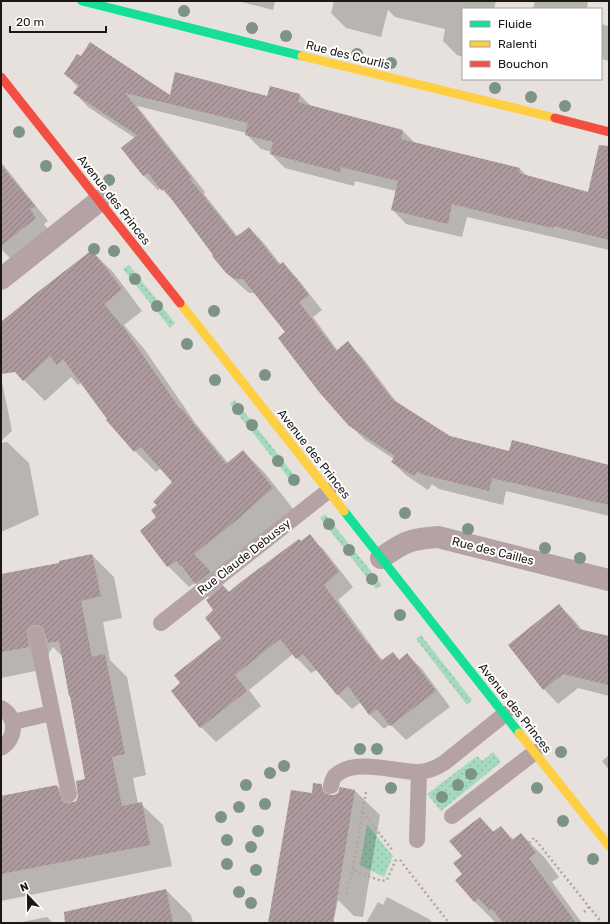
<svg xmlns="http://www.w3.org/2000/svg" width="610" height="924" viewBox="0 0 610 924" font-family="Rubik,sans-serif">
<defs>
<pattern id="grass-dots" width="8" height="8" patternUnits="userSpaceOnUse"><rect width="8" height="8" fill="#a6dabf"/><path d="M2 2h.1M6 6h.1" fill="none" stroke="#8ebaa3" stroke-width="1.8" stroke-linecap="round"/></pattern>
<pattern id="building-hatch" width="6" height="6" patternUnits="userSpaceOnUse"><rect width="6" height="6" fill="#ac9a9f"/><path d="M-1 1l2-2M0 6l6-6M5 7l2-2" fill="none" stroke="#8b7d81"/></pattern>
</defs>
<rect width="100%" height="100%" fill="#e6e1dd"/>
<path fill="url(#grass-dots)" d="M129,265L175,323L170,328L123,269Z
M235,400L299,481L294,485L230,404Z
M325,514L382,585L376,589L320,518Z
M421,635L472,700L467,705L416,639Z
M493,752L501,762L441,811L427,794L477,756L482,761Z
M367,824L393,856L384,877L360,865Z"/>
<path fill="#0003" d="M238,1H275L273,10Z
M334,1H496L494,9H463V57L457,55L443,41L445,29L395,17L388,10L381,37L346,28L331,13Z
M535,1H586L588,3L587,9H533Z
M601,24L609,26V61L601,59Z
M65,74L170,96L268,97L300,95L312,107L403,131L416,144L520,169L527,176L589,193L609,192V250L467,217L462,237L406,224L392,209L396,191L355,181L354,186L285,168L271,154L272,152L261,149L246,134L247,133L137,106L205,192L204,194L238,237L249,228L263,242L281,265L283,264L297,278L322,310L313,317L338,351L348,343L362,357L398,404L450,437L510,452L609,465V516L506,491L503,505L439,489L432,484L428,490L407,476L392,462L394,459L365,440L350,425L287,332L256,293H249L242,287L227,273L176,204L161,188L158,190L144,176L122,148L135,138L88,107L74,92L78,87Z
M1,162L48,221L44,224L50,233L14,262L1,249Z
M92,252L113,272L142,311L124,325L145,350L196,424L228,463L243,451L264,472L294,510L214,575L230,593L309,536L324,550L353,587L338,600L378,655L383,660L392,653L400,660L407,654L422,669L450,707L406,740L390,724L384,729L369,714L361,702L352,709L337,694L317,670L311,673L293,654L249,690L261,706L216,742L201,727L172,691L181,683L223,639L210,598L195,583L189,587L168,566L141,531L157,517L158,506L174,482L161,468L156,472L135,451L109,419L81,382L78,385L71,377L45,401L24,380L1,352V323Z
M1,377L12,431L1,441Z
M7,442L29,463L39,515L1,532V443Z
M92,555L114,577L122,618L103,622L110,660L127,677L146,775L133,778L138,804H141L163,825L172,866L1,901V797L57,786L74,803L76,802L87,780L63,657L53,647L49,653L48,658L50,668L1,678V575L60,563Z
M559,605L574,620L583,631L609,637V696L578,688L558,704L544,689Z
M609,755V770L602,761Z
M321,785L332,796L355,791L380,815L363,917L354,916L338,900L333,923H269L312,795Z
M480,818L494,832L501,827L514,840L521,834L545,858L559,877L552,882L582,923H496L474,901L464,875L463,856Z
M166,890L191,915L193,923H106Z
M387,897L429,919L433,923H366L378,902L383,905Z
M47,917L53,923H17Z"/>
<path fill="url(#building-hatch)" d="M90,42L170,95L175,72L267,96L270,86L300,94L298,102L403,130L401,139L520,168L519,173L588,192L599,145L609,146V240L554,226L553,228L508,218L452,204L448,224L391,210L398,181L341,167L340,172L270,154L273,142L245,135L248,123L125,93L192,178L190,179L236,237L249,227L279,265L283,262L309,295L299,302L336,351L348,341L392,399L450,436L509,451L512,440L609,465V505L492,478L489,491L424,475L417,471L414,476L391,462L395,456L349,426L319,392L278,338L285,332L243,279H234L226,273L212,256L213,255L164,189L162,191L148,173L143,176L121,148L137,135L73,93L79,85L64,74L77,54L81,56Z
M1,165L35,206L30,209L36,218L1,246Z
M92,250L122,289L104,304L124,328L180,409L181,408L226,464L243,450L273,488L238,519L194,554L211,572L195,584L181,565L180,566L177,561L167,567L140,531L156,517L151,510L157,505L153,502L172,482L141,447L134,452L106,420L107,419L63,359L57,365L50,356L23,381L15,372L1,374V322L39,291Z
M310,534L339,572L324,585L368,645L369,644L381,661L393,652L399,660L407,653L436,691L390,726L377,709L369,715L348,686L337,695L303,654L296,659L280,639L235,675L247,691L200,728L171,691L180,683L174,675L221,638L205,618L213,610L206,600L223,586L229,592L242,581L299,539L301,541Z
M92,554L101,596L81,601L92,657L105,654L125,754L112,757L122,806L142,802L150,845L1,874V796L57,785L62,800L66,803H71L76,801L78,797L76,781L85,779L70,696H69L59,641L48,643L43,628L39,625H34L30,627L27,631L29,647L1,652V574L59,563V561Z
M559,604L579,629L609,636V685L563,674L543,690L508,645Z
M313,783L322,784V789L324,793L329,795H334L338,793L340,787L355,790L333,923H268L291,790L312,793Z
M480,817L493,832L501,826L512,840L521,833L536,853L529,858L576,923H503L492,909L489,910L478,898L474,902L455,880L462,874L453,863L462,856L449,841Z
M166,889L173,923H65L64,912Z"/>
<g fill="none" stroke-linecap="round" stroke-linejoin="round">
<path stroke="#b0a5a4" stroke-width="2.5" stroke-dasharray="2 3" stroke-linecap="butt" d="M366,792L353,867L356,872L382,881L387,880L397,857
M363,812L393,851
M529,843L534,838L602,923
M400,860L449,923
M346,894L353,868
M584,912L589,907"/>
<path stroke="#b5a2a5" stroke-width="16" d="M161,623L328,491
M36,634L69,794
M1,708C18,717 16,739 1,748
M13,722L52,713
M331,786C332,782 333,777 336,775C355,758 395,772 418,772C428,772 436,768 444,763L505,714
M452,816L535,752
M417,840L419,772"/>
<path stroke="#b5a2a5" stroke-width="22" d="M1,279L99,201
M381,558C404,542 409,539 438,537L609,580"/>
<path stroke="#16e098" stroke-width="9" d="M82,1L302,56
M344,511L519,733"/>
<path stroke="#ffcf43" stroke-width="9" d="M302,56L555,118
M180,303L344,511
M519,733L609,846"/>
<path stroke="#f24e42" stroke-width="9" d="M1,77L180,303
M555,118L609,132"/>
</g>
<g fill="#7c9386">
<circle cx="184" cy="11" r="6"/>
<circle cx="252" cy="28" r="6"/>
<circle cx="286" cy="36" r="6"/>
<circle cx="357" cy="54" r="6"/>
<circle cx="391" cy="63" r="6"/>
<circle cx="495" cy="88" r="6"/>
<circle cx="531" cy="97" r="6"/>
<circle cx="565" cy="106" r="6"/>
<circle cx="19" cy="132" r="6"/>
<circle cx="46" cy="166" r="6"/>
<circle cx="109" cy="180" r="6"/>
<circle cx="94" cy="249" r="6"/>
<circle cx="114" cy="251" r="6"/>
<circle cx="135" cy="279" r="6"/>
<circle cx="157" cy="306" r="6"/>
<circle cx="214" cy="311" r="6"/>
<circle cx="187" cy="344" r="6"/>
<circle cx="265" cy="375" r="6"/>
<circle cx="215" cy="380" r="6"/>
<circle cx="238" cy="409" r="6"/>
<circle cx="252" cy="425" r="6"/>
<circle cx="278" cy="461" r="6"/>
<circle cx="294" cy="480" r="6"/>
<circle cx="405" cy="513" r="6"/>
<circle cx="329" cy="524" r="6"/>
<circle cx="468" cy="529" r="6"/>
<circle cx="545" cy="548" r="6"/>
<circle cx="349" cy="550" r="6"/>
<circle cx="580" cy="558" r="6"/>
<circle cx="372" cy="579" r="6"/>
<circle cx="400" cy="615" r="6"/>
<circle cx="360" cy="749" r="6"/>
<circle cx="377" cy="749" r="6"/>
<circle cx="561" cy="752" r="6"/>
<circle cx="284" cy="766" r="6"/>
<circle cx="270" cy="773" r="6"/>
<circle cx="471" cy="774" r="6"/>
<circle cx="246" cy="785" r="6"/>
<circle cx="458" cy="785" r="6"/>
<circle cx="391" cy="788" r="6"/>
<circle cx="537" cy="788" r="6"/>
<circle cx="442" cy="797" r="6"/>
<circle cx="265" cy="804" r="6"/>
<circle cx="239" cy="807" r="6"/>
<circle cx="221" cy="817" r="6"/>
<circle cx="563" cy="821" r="6"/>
<circle cx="258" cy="831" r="6"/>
<circle cx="227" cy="840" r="6"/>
<circle cx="251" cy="847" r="6"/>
<circle cx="593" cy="859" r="6"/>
<circle cx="227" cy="864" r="6"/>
<circle cx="256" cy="870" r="6"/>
<circle cx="239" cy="892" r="6"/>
<circle cx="251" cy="903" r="6"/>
</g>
<g text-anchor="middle" stroke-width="4" stroke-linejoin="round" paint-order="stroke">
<g font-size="12" fill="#1c1816" stroke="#fff">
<text transform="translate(348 55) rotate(14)" y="4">Rue des Courlis</text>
<text transform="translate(114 200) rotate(52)" y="4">Avenue des Princes</text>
<text transform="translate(314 454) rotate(52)" y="4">Avenue des Princes</text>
<text transform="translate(493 551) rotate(14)" y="4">Rue des Cailles</text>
<text transform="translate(244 557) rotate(-38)" y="4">Rue Claude Debussy</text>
<text transform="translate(515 708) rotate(52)" y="4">Avenue des Princes</text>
</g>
</g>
<rect width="610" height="924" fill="none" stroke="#1c1816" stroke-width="4"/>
<rect x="462" y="8" width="140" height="72" fill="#ffffff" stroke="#a4a3a2"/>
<rect x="470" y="21" width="20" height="6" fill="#16e098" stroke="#a4a3a2"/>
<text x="498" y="28" font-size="12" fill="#1c1816">Fluide</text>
<rect x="470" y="41" width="20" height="6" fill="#ffcf43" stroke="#a4a3a2"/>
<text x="498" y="48" font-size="12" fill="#1c1816">Ralenti</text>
<rect x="470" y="61" width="20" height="6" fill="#f24e42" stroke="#a4a3a2"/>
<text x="498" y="68" font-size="12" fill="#1c1816">Bouchon</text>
<g transform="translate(28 896) rotate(338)" stroke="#ffffff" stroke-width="3" paint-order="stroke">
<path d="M0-3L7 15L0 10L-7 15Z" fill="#1c1816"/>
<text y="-6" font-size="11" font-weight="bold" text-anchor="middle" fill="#1c1816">N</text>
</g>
<path d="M10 26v6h96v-6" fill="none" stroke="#1c1816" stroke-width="2"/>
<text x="16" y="26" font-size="12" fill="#1c1816" stroke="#ffffff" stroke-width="3" paint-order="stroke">20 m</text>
</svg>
